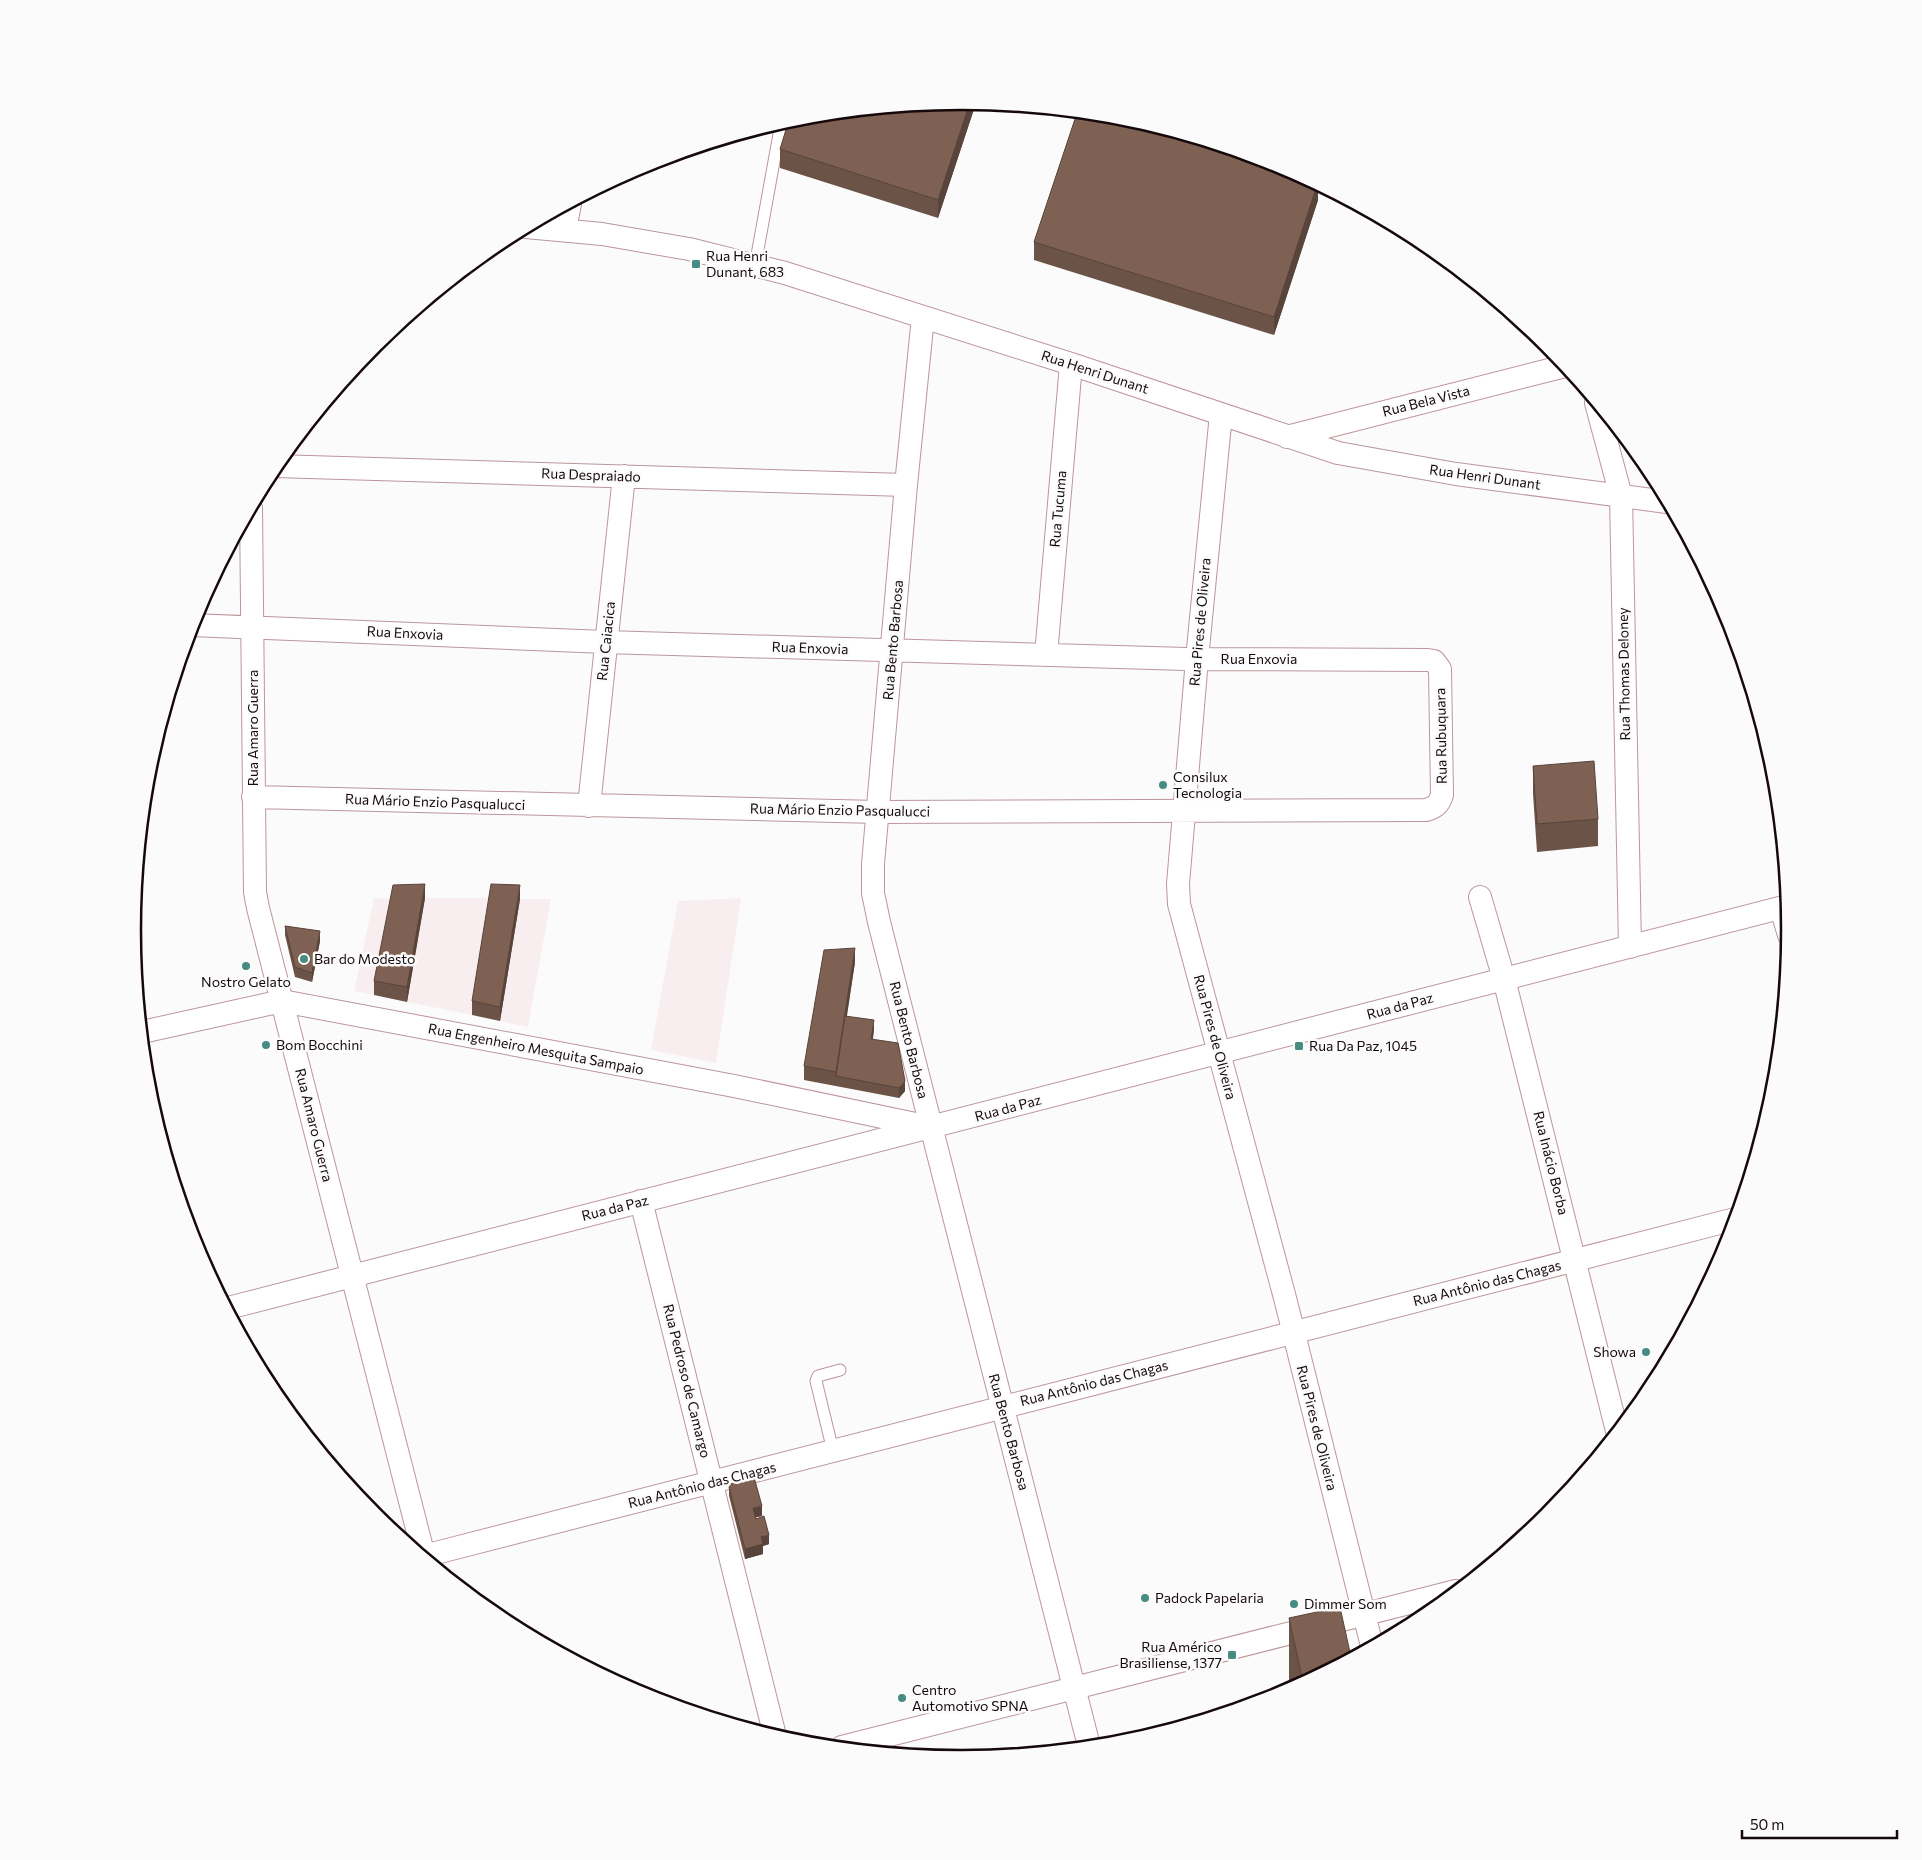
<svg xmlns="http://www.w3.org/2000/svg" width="1922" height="1860" viewBox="0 0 1922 1860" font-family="Commissioner,sans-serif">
<rect width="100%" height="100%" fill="#fbfbfb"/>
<path fill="#f9eeef" d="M374,898L393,899L374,995L354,991Z
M425,898H491L472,1015L407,1002Z
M741,898L716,1063L651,1050L678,901Z
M520,899H551L528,1027L500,1021Z"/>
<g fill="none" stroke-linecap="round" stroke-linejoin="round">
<g stroke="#bc9699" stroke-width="13">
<path id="service" d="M755,266L781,123
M833,1451L816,1381L818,1376L840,1370"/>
</g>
<g stroke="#bc9699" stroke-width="24">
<path id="minor" d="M526,227L602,234L689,249L785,273L1071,364L1338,453L1456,474L1667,502
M565,230L570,204
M923,317L906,485L873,864V893L879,922L1089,1746
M1596,403L1621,496L1630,947
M1221,414L1197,659L1178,884L1179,904L1285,1298L1372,1646
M1287,437L1565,366
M275,466L906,485
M251,508L255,892L258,908C314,1124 369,1340 424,1556L1735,1219
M192,625L605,642L1186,659L1428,660L1434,661L1440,669L1442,795C1439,804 1436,807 1426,810L878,812L253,797
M1046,655L1071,364
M589,806L624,476
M1480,897L1504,979L1617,1431
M1781,908L1789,935
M142,1032L282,1001L734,1086L925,1126
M641,1201L775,1736
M228,1308L1787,906
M842,1747L1456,1591"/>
</g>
<use href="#service" stroke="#fff" stroke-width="11"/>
<use href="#minor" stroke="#fff" stroke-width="22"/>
</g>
<path fill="#6c5347" d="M961,101L976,103L938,218L780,168V149Z
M1318,186V200L1274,335L1034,260V242Z
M1533,766L1598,819V846L1537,852L1533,794Z
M425,898L407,1002L374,995V981Z
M520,899L500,1021L472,1015V1001Z
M285,926L320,941L312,982L295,977L285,935Z
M855,962L847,1016L874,1029L873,1039L905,1091L899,1098L804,1080V1066Z
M729,1487L762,1516L756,1517L769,1544L763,1546V1554L745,1559L729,1496Z
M1289,1618L1351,1657L1289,1690Z"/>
<path fill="#58443a" d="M970,102L976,103L938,218V200Z
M1317,185L1318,186V200L1274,335V317Z
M425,884V898L407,1002V987Z
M520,885V899L500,1021V1007Z
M320,931V941L312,982V973Z
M855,948V962L837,1076H836V1072Z
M874,1020V1029L871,1048V1039Z
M905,1081V1091L899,1098V1088Z
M762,1506V1516L753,1518V1508Z
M769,1535V1544L763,1546V1554L745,1559V1549L761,1537Z"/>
<path fill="#7e6153" stroke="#58443a" d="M961,101L970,102L938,200L780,149L789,120L800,117Z
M1077,113L1118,117L1298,175L1317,185L1274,317L1034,242Z
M1594,761L1598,819L1537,824L1533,766Z
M425,884L407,987L374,981L393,885Z
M491,884L520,885L500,1007L472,1001Z
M285,926L320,931L312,973L295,967Z
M855,948L836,1072L804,1066L824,950Z
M845,1016L874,1020L871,1039L898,1043L905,1081L899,1088L836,1076Z
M754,1477L762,1506L753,1508L756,1519L764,1516L769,1535L761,1537L763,1544L745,1549L729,1487L732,1483Z
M1340,1607L1351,1657L1303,1682L1289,1618Z"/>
<g fill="#468c83" stroke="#fbfbfb" stroke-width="2">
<rect x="691" y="259" width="10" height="10" rx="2.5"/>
<circle cx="1163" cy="785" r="5"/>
<circle cx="304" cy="959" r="5"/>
<circle cx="246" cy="966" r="5"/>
<circle cx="266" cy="1045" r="5"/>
<rect x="1294" y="1041" width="10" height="10" rx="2.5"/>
<circle cx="1646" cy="1352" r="5"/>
<circle cx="1145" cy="1598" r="5"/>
<circle cx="1294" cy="1604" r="5"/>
<rect x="1227" y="1650" width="10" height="10" rx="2.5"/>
<circle cx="902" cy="1698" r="5"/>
</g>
<g text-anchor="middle" stroke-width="5" stroke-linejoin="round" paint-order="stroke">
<g font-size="14" fill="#16090b" stroke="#fbfbfb" text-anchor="start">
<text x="706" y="261">Rua Henri<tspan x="706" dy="16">Dunant, 683</tspan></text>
<text x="1173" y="782">Consilux<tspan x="1173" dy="16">Tecnologia</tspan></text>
<text x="314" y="964">Bar do Modesto</text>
<text x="246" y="987" text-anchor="middle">Nostro Gelato</text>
<text x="276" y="1050">Bom Bocchini</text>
<text x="1309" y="1051">Rua Da Paz, 1045</text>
<text x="1636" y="1357" text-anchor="end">Showa</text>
<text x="1155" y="1603">Padock Papelaria</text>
<text x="1304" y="1609">Dimmer Som</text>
<text x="1222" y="1652" text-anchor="end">Rua Américo<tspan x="1222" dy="16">Brasiliense, 1377</tspan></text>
<text x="912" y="1695">Centro<tspan x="912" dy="16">Automotivo SPNA</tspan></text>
</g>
<g font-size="14" fill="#16090b" stroke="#fbfbfb">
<text transform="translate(1095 372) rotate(18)" y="5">Rua Henri Dunant</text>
<text transform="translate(1426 401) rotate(-14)" y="5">Rua Bela Vista</text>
<text transform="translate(591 475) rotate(2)" y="5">Rua Despraiado</text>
<text transform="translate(1485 477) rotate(8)" y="5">Rua Henri Dunant</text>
<text transform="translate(1058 509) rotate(-85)" y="5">Rua Tucuma</text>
<text transform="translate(1200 622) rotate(-85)" y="5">Rua Pires de Oliveira</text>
<text transform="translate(405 633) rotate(3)" y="5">Rua Enxovia</text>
<text transform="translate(893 640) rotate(-85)" y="5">Rua Bento Barbosa</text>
<text transform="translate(606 641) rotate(-84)" y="5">Rua Caiacica</text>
<text transform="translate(810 648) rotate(2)" y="5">Rua Enxovia</text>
<text x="1259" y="664">Rua Enxovia</text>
<text transform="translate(1624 674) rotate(-91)" y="5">Rua Thomas Deloney</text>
<text transform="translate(253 728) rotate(-90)" y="5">Rua Amaro Guerra</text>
<text transform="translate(1441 736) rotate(-91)" y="5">Rua Rubuquara</text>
<text transform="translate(435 802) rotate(2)" y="5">Rua Mário Enzio Pasqualucci</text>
<text transform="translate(840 810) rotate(1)" y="5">Rua Mário Enzio Pasqualucci</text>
<text transform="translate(1400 1006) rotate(-15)" y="5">Rua da Paz</text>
<text transform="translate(1215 1037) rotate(75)" y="5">Rua Pires de Oliveira</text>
<text transform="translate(909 1040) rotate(76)" y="5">Rua Bento Barbosa</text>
<text transform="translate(536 1049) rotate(11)" y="5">Rua Engenheiro Mesquita Sampaio</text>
<text transform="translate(1008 1108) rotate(-15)" y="5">Rua da Paz</text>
<text transform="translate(314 1125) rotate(76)" y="5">Rua Amaro Guerra</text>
<text transform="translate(1551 1163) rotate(76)" y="5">Rua Inácio Borba</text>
<text transform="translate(615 1208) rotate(-14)" y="5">Rua da Paz</text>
<text transform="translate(1487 1283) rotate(-14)" y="5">Rua Antônio das Chagas</text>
<text transform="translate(687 1381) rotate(76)" y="5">Rua Pedroso de Camargo</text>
<text transform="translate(1094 1383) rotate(-14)" y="5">Rua Antônio das Chagas</text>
<text transform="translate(1317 1428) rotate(76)" y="5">Rua Pires de Oliveira</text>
<text transform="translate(1009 1432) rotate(75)" y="5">Rua Bento Barbosa</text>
<text transform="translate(702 1485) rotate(-14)" y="5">Rua Antônio das Chagas</text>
</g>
</g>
<path d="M0 0H1922V1860H0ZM141 930a820 820 0 1 1 1640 0a820 820 0 1 1-1640 0Z" fill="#fbfbfb" fill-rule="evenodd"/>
<path fill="none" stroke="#16090b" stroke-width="2.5" d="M141 930a820 820 0 1 1 1640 0a820 820 0 1 1-1640 0Z"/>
<path d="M1742 1830v8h155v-8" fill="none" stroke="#16090b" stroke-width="2.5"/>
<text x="1750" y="1830" font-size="15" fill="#16090b" stroke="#fbfbfb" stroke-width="4" paint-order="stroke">50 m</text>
</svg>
